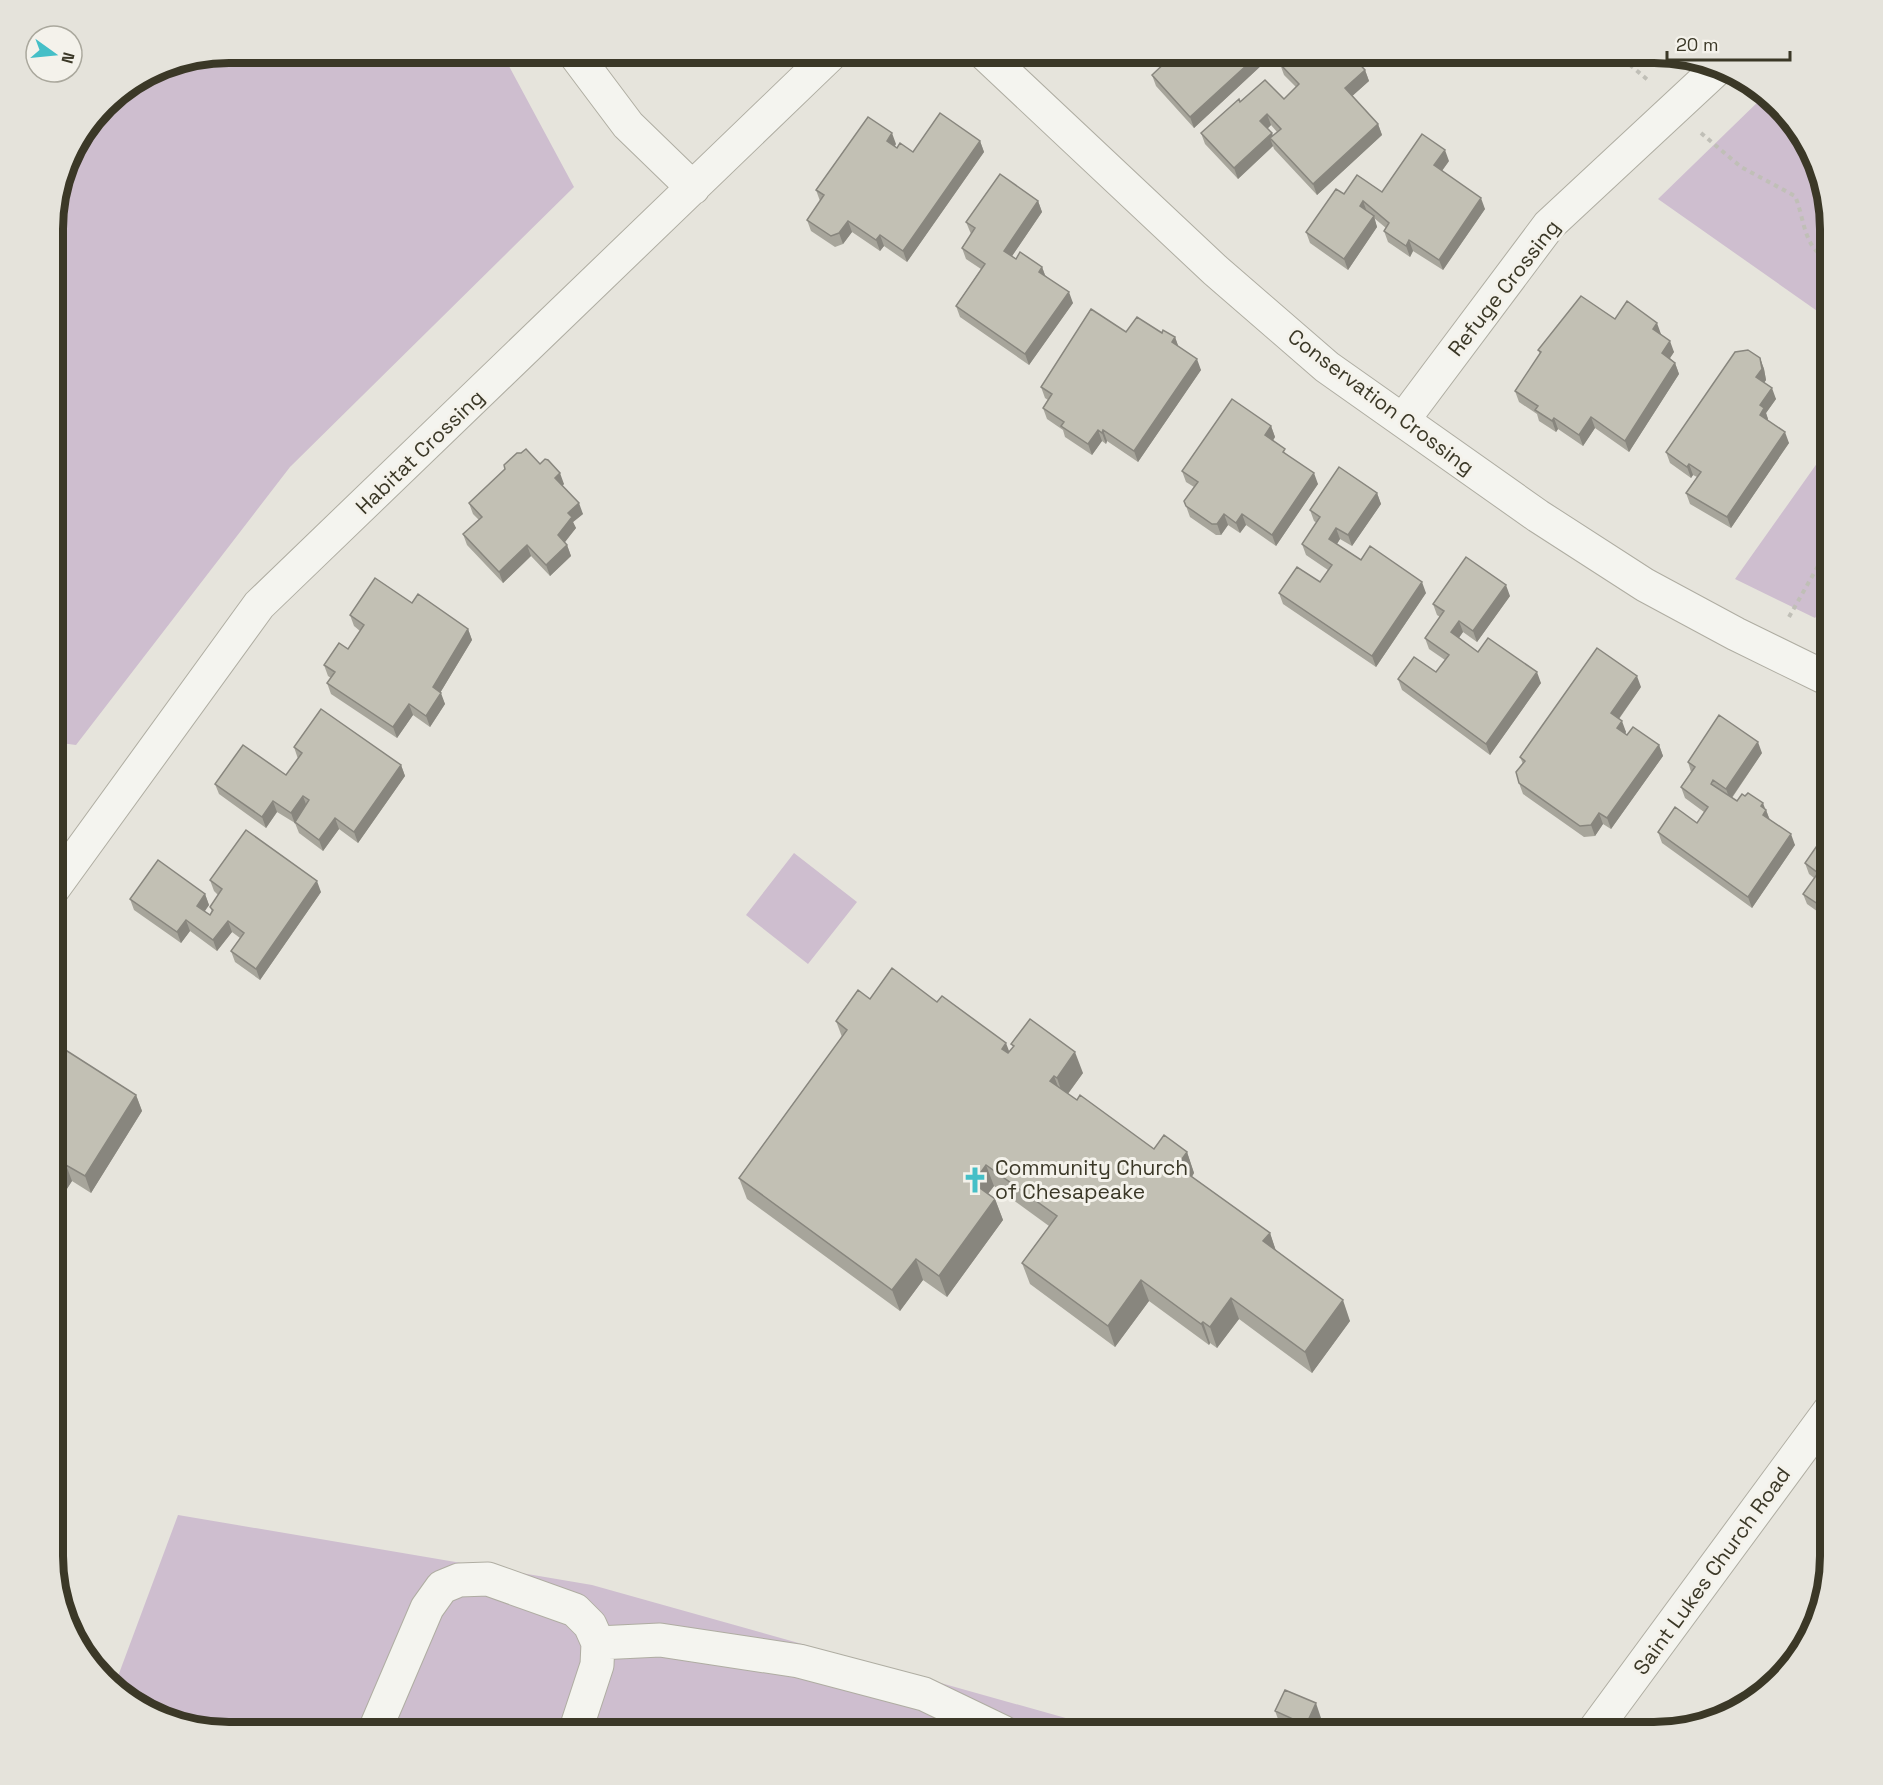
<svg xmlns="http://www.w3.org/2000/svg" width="1883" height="1785" viewBox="0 0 1883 1785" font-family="'Space Grotesk',sans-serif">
<rect width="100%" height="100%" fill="#e6e4dc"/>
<path fill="#cebecf" d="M229,53H502L574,187L290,467L76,745L53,742V217L71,151L112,97L162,66Z
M1765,95L1779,104L1817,161L1830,218V320L1658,199Z
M1830,445V596L1815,618L1735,579Z
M794,853L857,902L808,964L746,915Z
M178,1515L592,1585L1094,1726L1092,1732H229L161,1719L114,1687Z"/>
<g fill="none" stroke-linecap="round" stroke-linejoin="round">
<g stroke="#afada2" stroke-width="35">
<path id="minor" d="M574,53L628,125L693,188
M984,53L1215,270L1327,367L1538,516L1645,585L1736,634L1830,680
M1403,420L1549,225L1720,66
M53,889L259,605L832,53
M598,1643L660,1640L799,1661L924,1694L1003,1732
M374,1732L427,1608L442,1587L459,1580L488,1579L575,1610L590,1625L598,1643L597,1665L575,1732
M1593,1732L1830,1410"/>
</g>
<path stroke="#c0bfb7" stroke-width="4" stroke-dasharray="4.5 4.5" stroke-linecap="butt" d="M1616,53L1649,81
M1701,133L1741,167L1795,196C1805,219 1803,250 1830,260
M1789,617L1830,545"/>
<use href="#minor" stroke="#f4f4ef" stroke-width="33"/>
</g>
<path fill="#a7a59b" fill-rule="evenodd" d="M1161,53H1260L1264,63L1194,128L1156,86L1152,75L1168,60Z
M1319,60L1365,70L1369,81L1352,96L1378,124L1382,135L1317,195L1274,149L1273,146L1238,179L1205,144L1201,133L1240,102L1284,99L1296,87L1284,75L1280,64ZM1271,125L1277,132L1273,136L1267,129Z
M980,141L984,152L907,262L884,246L880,251L852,232L843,244L835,247L811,231L807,220L820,201L816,190L896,144L895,146L897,148L913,152Z
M1449,161L1442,171L1485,209L1443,270L1413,251L1410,257L1388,242L1384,231L1386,228L1374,218L1377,227L1348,270L1310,243L1306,232L1344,194L1382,192Z
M1038,201L1042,212L1012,256L1016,259L1042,267L1045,275L1073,303L1029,365L960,317L956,306L981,269L966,259L962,248L971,234L966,222Z
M1615,319L1661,334L1674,352L1670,358L1675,363L1679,374L1629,452L1595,428L1583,446L1558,429L1556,432L1539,421L1537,414L1519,402L1515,391L1540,354L1538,350Z
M1126,332L1162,333L1175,337L1178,346L1201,370L1138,462L1107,441L1106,444L1102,441L1092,455L1065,437L1063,430L1047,419L1043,408L1048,400L1045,398L1041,387Z
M1760,358L1764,369L1766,380L1764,383L1776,399L1766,413L1768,419V420L1789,443L1731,528L1690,504L1686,493L1697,477L1693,475L1691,478L1670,463L1666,452Z
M1271,426L1275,437L1273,441L1318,484L1276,546L1246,525L1240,533L1228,525L1221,535H1216L1190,517L1186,506L1194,487L1186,482L1182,471Z
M540,464L564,484L562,486L583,514L573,522L576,528L564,542L567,545L571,556L550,576L531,556L503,583L467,545L463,534L479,520L473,514L469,503L505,469Z
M1377,493L1381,504L1352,546L1340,539L1337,544L1361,560L1426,593L1376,667L1283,604L1279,593L1320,582L1328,570L1306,555L1302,544L1317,523L1314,521L1310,510Z
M1510,596L1477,642L1463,632L1459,638L1478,652L1541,683L1490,755L1402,690L1398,679L1436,672L1445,660L1429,649L1425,638L1440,617L1437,615L1433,604Z
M412,603L468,629L472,640L440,693L445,704L430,727L413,715L397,738L331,694L327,683L331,678L328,676L324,665L348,649L360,631L354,626L350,615Z
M1641,687L1619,719L1626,732L1625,734L1627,735L1659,745L1663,756L1611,829L1603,824L1595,836L1584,837L1523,794L1519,783L1523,764L1520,757Z
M294,747L401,765L405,776L358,843L339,829L323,851L299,833L295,823L277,812L266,828L219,794L215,784L286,775L298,759Z
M1762,753L1732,798L1737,801L1766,810L1770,820L1795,845L1752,908L1662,843L1658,832L1697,823L1704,812L1685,798L1681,787L1691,772L1688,762Z
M1830,827V916L1828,919L1807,904L1803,894L1814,878L1809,874L1805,863Z
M210,880L321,892L260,980L235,962L231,951L240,938L232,932L217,951L190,931L181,943L134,910L130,899L205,894L209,905L204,911L210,915L212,912L210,907L218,895L214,891Z
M870,999L937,1002L1009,1052L1013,1047L1011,1044L1083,1073L1068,1094L1154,1149L1187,1152L1194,1173L1192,1177L1270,1233L1276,1251L1350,1321L1312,1373L1239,1319L1217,1348L1210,1343L1209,1345L1149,1301L1115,1347L1030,1284L1022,1263L1049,1226L994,1186L988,1194L995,1199L1003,1220L947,1297L923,1280L900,1311L747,1199L739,1178L842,1037L836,1021Z
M53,1042L136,1095L142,1111L91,1193L72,1181L61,1198L53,1192Z
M1275,1711L1323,1724L1319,1732H1283Z"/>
<path fill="#88867e" d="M1260,53L1264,63L1194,128L1190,117Z
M1365,70L1369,81L1349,99L1345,88Z
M1267,114L1271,125L1264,132L1260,121Z
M1378,124L1382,135L1317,195L1313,184Z
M892,133L896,144L891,152L887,141Z
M1272,133L1276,144L1270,138L1273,146L1238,179L1234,168Z
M980,141L984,152L907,262L903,251Z
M1445,150L1449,161L1438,176L1434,165Z
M1481,198L1485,209L1443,270L1439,260Z
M1038,201L1042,212L1008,262L1004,251Z
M1363,201L1367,212L1360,206Z
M1374,216L1377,227L1348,270L1344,259Z
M848,221L852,232L843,244L839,233Z
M880,235L884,246L880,251L876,240Z
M1409,240L1413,251L1410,257L1406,246Z
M1042,267L1046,278L1039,272Z
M1069,292L1073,303L1029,365L1025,354Z
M1657,323L1661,334L1657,340L1653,329Z
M1175,337L1179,348L1172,342Z
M1670,341L1674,352L1666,364L1662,353Z
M1760,358L1764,369L1766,380L1760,388L1756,377Z
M1197,359L1201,370L1138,462L1134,451Z
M1675,363L1679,374L1629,452L1625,441Z
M1772,388L1776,399L1766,413L1768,419L1764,426L1760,415V405Z
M1591,417L1595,428L1583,446L1579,435Z
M1554,418L1558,429L1556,432L1552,421Z
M1271,426L1275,437L1269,446L1265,435Z
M1098,430L1102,441L1092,455L1088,444Z
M1103,430L1107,441L1106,444L1102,433Z
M1785,432L1789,443L1731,528L1727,517Z
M1689,464L1693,475L1691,478L1687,467Z
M560,473L564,484L559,489L555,478Z
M1314,473L1318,484L1276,546L1272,535Z
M1377,493L1381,504L1352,546L1348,535Z
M579,503L583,514L573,522L576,528L562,546L558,535L568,513Z
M1224,514L1228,525L1221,535L1217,524Z
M1242,514L1246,525L1240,533L1236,523Z
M1336,528L1340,539L1333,550L1329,539Z
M527,545L531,556L503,583L499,572Z
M567,545L571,556L550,576L546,565Z
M1422,582L1426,593L1376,667L1372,656Z
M1506,585L1510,596L1477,642L1473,631Z
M1459,621L1463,632L1455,643L1451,632Z
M468,629L472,640L437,698L433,687Z
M1537,672L1541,683L1490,755L1486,744Z
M1637,676L1641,687L1615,724L1611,713Z
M441,693L445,704L430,727L426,716Z
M409,704L413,715L397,738L393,727Z
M1622,721L1626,732L1621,739L1617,728Z
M1758,742L1762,753L1730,800L1726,789Z
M1659,745L1663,756L1611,829L1607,818Z
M401,765L405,776L358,843L354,832Z
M303,796L307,807L295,824L291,813Z
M273,801L277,812L266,828L262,817Z
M1763,803L1766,811V810L1770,821L1763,815L1761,806Z
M1599,813L1603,824L1595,836L1591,825Z
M335,818L339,829L323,851L319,840Z
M1791,834L1795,845L1752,908L1748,897Z
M317,881L321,892L260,980L256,969Z
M205,894L209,905L201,917L197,906Z
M1829,902L1830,907V916L1828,919L1824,908Z
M186,920L190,931L181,943L177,932Z
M228,921L232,932L217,951L213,940Z
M1006,1043L1014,1064L1002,1049Z
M1075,1052L1083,1073L1064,1099L1057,1078Z
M1054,1076L1062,1097L1050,1081Z
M136,1095L142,1111L91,1193L85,1176Z
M1187,1152L1194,1173L1185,1187L1177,1166Z
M66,1165L72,1181L61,1198L55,1182Z
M986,1165L994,1186L980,1204L973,1183Z
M995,1199L1003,1220L947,1297L939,1276Z
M1270,1233L1277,1254L1263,1241Z
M916,1259L923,1280L900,1311L892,1290Z
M1141,1280L1149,1301L1115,1347L1108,1326Z
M1231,1298L1239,1319L1217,1348L1210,1327Z
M1343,1300L1350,1321L1312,1373L1305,1352Z
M1203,1322L1210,1343L1209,1345L1201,1324Z
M1316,1703L1323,1724L1319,1732H1308L1306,1725Z"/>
<path fill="#c2c0b4" stroke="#88867e" stroke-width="1.5" d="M1167,53H1260L1190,117L1152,75L1171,57Z
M1292,53H1312L1319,60L1327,53H1349L1365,70L1345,88L1378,124L1313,184L1270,138L1281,129L1267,114L1260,121L1272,133L1234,168L1201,133L1239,99L1240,102L1265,80L1284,99L1299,84L1280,64Z
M940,113L980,141L903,251L880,235L876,240L848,221L839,233L831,236L807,220L824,195L816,190L868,117L892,133L887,141L897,148L900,143L913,152Z
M1422,134L1445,150L1434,165L1481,198L1439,260L1409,240L1406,246L1384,231L1389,223L1363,201L1360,206L1374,216L1344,259L1306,232L1336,189L1344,194L1357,175L1382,192Z
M1000,174L1038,201L1004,251L1016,259L1020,252L1042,267L1039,272L1069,292L1025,354L956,306L985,264L962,248L975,228L966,222Z
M1581,296L1615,319L1627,301L1657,323L1653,329L1670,341L1662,353L1675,363L1625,441L1591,417L1579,435L1554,418L1552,421L1535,410L1538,406L1515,391L1541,352L1538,350Z
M1091,309L1126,332L1137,317L1162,333L1163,330L1175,337L1172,342L1197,359L1134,451L1103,430L1102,433L1098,430L1088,444L1061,426L1064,422L1043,408L1052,394L1041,387Z
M1748,350L1760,358L1762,369L1756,377L1772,388L1760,405L1764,408L1760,415L1785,432L1727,517L1686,493L1701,472L1689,464L1687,467L1666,452L1735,352Z
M1232,399L1271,426L1265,435L1285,449L1283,452L1314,473L1272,535L1242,514L1236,523L1224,514L1217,524H1212L1186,506L1184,501L1198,482L1182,471Z
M526,449L540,464L545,459L548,460L560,473L555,478L579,503L568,513L572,517L558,535L567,545L546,565L527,545L499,572L463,534L482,517L469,503L505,469L504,465L517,453H521Z
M1339,467L1377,493L1348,535L1336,528L1329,539L1361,560L1370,546L1422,582L1372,656L1279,593L1297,567L1320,582L1332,565L1302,544L1320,517L1310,510Z
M1466,557L1506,585L1473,631L1459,621L1451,632L1478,652L1488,638L1537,672L1486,744L1398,679L1414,657L1436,672L1449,655L1425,638L1444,611L1433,604Z
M375,578L412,603L418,594L468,629L433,687L441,693L426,716L409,704L393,727L327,683L335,672L324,665L339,643L348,649L364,625L350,615Z
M1597,648L1637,676L1611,713L1622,721L1617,728L1627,735L1633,727L1659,745L1607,818L1599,813L1591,825L1580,826L1519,783L1516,772L1525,761L1520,757Z
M321,709L401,765L354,832L335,818L319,840L295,822L309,800L303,796L291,813L273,801L262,817L215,784L243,745L286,775L302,753L294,747Z
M1719,715L1758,742L1726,789L1713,780L1711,784L1737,801L1742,794L1745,796L1748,793L1763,803L1761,806L1766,810L1763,815L1791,834L1748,897L1658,832L1675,807L1697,823L1708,807L1681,787L1695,767L1688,762Z
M1830,827V903L1829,902L1824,908L1803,894L1818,873L1805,863Z
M246,830L317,881L256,969L231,951L244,933L228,921L213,940L186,920L177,932L130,899L158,860L205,894L197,906L210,915L213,910L210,907L222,889L210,880Z
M892,968L937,1002L942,996L1006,1043L1002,1049L1008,1053L1014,1046L1011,1044L1030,1019L1075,1052L1057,1078L1054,1076L1050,1081L1077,1100L1080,1095L1154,1149L1164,1135L1187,1152L1177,1166L1270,1233L1263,1241L1343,1300L1305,1352L1231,1298L1210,1327L1203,1322L1201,1324L1141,1280L1108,1326L1022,1263L1057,1216L986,1165L973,1183L995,1199L939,1276L916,1259L892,1290L739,1178L847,1030L836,1021L858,990L870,999Z
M53,1042L136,1095L85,1176L66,1165L55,1182L53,1180Z
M1285,1690L1316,1703L1306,1725L1275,1711Z"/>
<defs>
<g id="church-bare" transform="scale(2.07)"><path d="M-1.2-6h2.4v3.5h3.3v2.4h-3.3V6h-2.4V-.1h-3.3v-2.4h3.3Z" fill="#45bfc7" stroke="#f4f2eb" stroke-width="2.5" paint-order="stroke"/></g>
</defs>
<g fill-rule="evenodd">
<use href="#church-bare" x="975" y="1180"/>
</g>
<g text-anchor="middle" stroke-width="6" stroke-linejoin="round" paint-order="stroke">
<g font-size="21" fill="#3b3827" stroke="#f4f2eb">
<text transform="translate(1504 288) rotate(-52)" y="7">Refuge Crossing</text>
<text transform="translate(1381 402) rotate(37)" y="7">Conservation Crossing</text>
<text transform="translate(420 452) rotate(-44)" y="7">Habitat Crossing</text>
<text transform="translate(1712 1571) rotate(-54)" y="7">Saint Lukes Church Road</text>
</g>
<g font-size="21" fill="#3b3827" stroke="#f4f2eb" text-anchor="start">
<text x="995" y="1175">Community Church<tspan x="995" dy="24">of Chesapeake</tspan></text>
</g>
</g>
<path d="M0 0H1883V1785H0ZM229 63H1654A166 166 0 0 1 1820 229V1556A166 166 0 0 1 1654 1722H229A166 166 0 0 1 63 1556V229A166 166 0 0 1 229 63Z" fill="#e5e3db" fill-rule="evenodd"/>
<path fill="none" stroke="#3b3827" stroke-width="8" d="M229 63H1654A166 166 0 0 1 1820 229V1556A166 166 0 0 1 1654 1722H229A166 166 0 0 1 63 1556V229A166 166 0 0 1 229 63Z"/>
<g transform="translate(54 54) rotate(105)"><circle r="28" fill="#f4f2eb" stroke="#aaa89d" stroke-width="1.5"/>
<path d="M0-4.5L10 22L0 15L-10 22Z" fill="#45bfc7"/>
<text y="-9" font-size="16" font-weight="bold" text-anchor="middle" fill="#3b3827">N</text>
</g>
<path d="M1667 51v9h123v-9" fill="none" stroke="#3b3827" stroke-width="3"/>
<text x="1676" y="51" font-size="18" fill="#3b3827" stroke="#f4f2eb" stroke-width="4.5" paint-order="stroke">20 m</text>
</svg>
